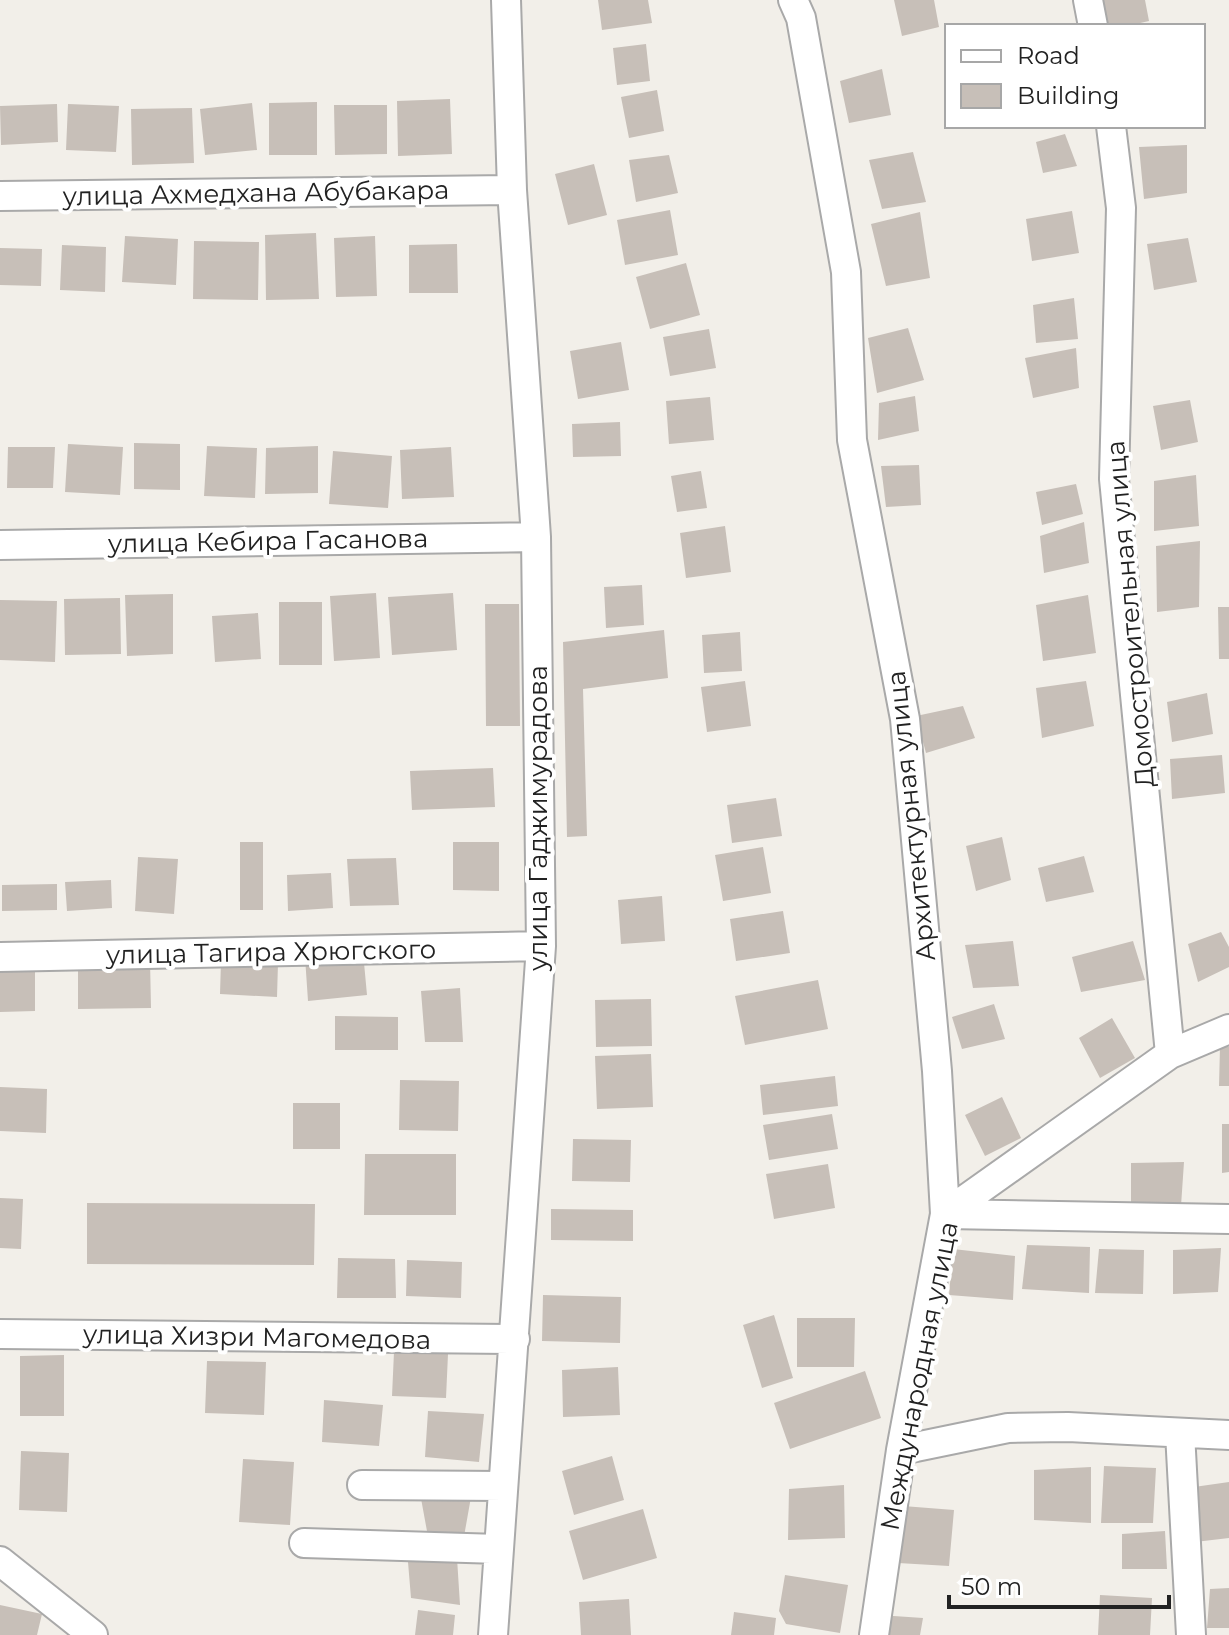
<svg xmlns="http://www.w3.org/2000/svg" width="1229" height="1635" viewBox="0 0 1229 1635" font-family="Montserrat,sans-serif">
<rect width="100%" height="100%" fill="#f2efe9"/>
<path fill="#c7bfb8" d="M598,0H648L652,23L602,30Z
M894,0H934L939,27L902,36Z
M1102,0H1145L1149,21L1127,26H1107Z
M646,44L650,81L617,85L613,48Z
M882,69L891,115L849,123L840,81Z
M657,90L664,131L629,138L621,97Z
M450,99L452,154L398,156L397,101Z
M317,102V155H269V103Z
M252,103L257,150L205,155L200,109Z
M57,104L58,142L1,145L0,106Z
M68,104L119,106L116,152L66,150Z
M334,105H387V154L335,155Z
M192,108L194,163L132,165L131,109Z
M1065,134L1077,166L1043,173L1036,142Z
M1187,145V193L1144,199L1139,147Z
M913,152L926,202L882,209L869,160Z
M669,155L678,193L636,202L629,160Z
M594,164L607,215L568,225L555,174Z
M670,210L678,255L625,265L617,220Z
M1072,211L1079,253L1032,261L1026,219Z
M920,212L930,278L886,286L871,224Z
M316,233L319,299L266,300L265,235Z
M125,236L178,239L176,285L122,282Z
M375,236L377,296L336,297L334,238Z
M1188,238L1197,282L1154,290L1147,244Z
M194,241L259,242L258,300L193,299Z
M457,244L458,293H409V245Z
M62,245L106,247L105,292L60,290Z
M0,248L42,249L41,286L0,285Z
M686,263L700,315L650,329L636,277Z
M1074,298L1078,339L1036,343L1033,305Z
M908,328L924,380L877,393L868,338Z
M709,329L716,368L670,376L663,337Z
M621,342L629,390L578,399L570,351Z
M1076,348L1079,388L1033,398L1025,358Z
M915,396L919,431L878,440L879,403Z
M710,397L714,440L669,444L666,401Z
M1190,400L1198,442L1161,450L1153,406Z
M620,422L621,456L573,457L572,424Z
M134,443L180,444V490L134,489Z
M68,444L123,447L120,495L65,492Z
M207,446L257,448L255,498L204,496Z
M318,446V493L265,494L266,448Z
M8,447H55L53,488H7Z
M451,447L454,497L402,499L400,450Z
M333,451L392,456L388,508L329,504Z
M919,465L921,505L886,507L881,466Z
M701,471L707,508L677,512L671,476Z
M1196,475L1199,526L1154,531V481Z
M1076,484L1083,514L1042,525L1036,492Z
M1084,522L1089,563L1044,573L1040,536Z
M725,526L731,572L686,578L680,533Z
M1200,541L1199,607L1157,612L1156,546Z
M642,585L644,625L606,628L604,587Z
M376,593L380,658L334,661L330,596Z
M453,593L457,650L392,655L388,597Z
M173,594V654L127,656L125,595Z
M1088,595L1096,653L1043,661L1036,605Z
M120,598L121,654L65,655L64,599Z
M0,600L57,601L55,662L0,660Z
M279,602H322V665H279Z
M485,604H519L520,726H486Z
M1218,607H1229V659H1219Z
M258,613L261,659L215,662L212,616Z
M664,630L668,678L583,689L587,836L567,837L563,642Z
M740,632L742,671L704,673L702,635Z
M745,681L751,726L707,732L701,687Z
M1086,681L1094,726L1042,738L1036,688Z
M1207,693L1213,734L1172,742L1167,702Z
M963,706L975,738L926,753L916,716Z
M1222,755L1225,793L1172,799L1170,759Z
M493,768L495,807L412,810L410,771Z
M776,798L782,836L732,843L727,805Z
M1002,837L1011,880L976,891L966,846Z
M240,842H263V910H240Z
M453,842H499V891L453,890Z
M763,847L771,893L723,901L715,855Z
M1084,856L1094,892L1046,902L1038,868Z
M138,857L178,859L174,914L135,911Z
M396,858L399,905L350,906L347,859Z
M331,873L333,908L288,911L287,875Z
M111,880L112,908L67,911L65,882Z
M57,884V910L2,911V885Z
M662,896L665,941L621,944L618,900Z
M783,911L790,953L736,961L730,919Z
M1221,932L1229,947V967L1198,982L1188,944Z
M1013,941L1019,986L973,988L965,945Z
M1133,941L1145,980L1081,992L1072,957Z
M363,952L367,995L308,1001L305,957Z
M150,960L151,1008L78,1009V961Z
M221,961L278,963L277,997L220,994Z
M0,970H35V1011L0,1012Z
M818,980L828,1029L745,1045L735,996Z
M460,988L463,1042H425L421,991Z
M651,999L652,1046L596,1047L595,1000Z
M994,1004L1005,1039L962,1049L952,1017Z
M335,1016L398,1017V1050H335Z
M1112,1018L1135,1058L1100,1078L1079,1038Z
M1220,1047H1229V1086H1219Z
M651,1054L653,1107L597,1109L595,1056Z
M835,1076L838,1106L763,1115L760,1085Z
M400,1080L459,1081L458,1131L399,1130Z
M0,1087L47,1089L46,1133L0,1131Z
M1002,1097L1021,1138L985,1156L965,1115Z
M293,1103H340V1149H293Z
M832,1114L838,1149L769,1160L763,1125Z
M1222,1124H1229V1172L1222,1173Z
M573,1139L631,1140L630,1182L572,1181Z
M365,1154H456V1215H364Z
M1184,1162L1181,1206L1131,1205V1163Z
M828,1164L835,1208L774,1219L766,1174Z
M0,1198L23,1199L21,1249L0,1248Z
M87,1203L315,1204L314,1265L87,1264Z
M551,1209L633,1210V1241L551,1240Z
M1027,1245L1090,1247L1089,1293L1022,1289Z
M1221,1248L1218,1292L1173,1294V1250Z
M953,1249L1015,1256L1013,1300L949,1295Z
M1099,1249L1144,1250L1143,1294L1095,1293Z
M338,1258L395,1259L396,1298H337Z
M407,1260L462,1262L461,1298L406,1296Z
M543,1295L621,1297L620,1343L542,1341Z
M774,1315L793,1378L762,1388L743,1325Z
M797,1318H855L854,1367H797Z
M394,1352L448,1354L446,1398L392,1396Z
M64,1355V1416H20V1356Z
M207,1361L266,1362L264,1415L205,1413Z
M618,1367L620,1415L563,1417L562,1370Z
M865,1371L881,1418L790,1449L774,1403Z
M324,1400L383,1405L379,1446L322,1442Z
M428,1411L484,1414L479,1462L425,1457Z
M21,1451L69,1453L67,1512L19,1510Z
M612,1456L624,1500L574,1515L562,1471Z
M243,1459L294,1462L290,1525L239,1522Z
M1104,1466L1156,1468L1153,1523H1101Z
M1091,1467V1523L1034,1520V1470Z
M1229,1482V1538L1195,1542L1194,1487Z
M844,1485L845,1538L788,1540L789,1489Z
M420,1493L471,1497L463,1542H429Z
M903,1506L954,1510L949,1566L898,1563Z
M643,1509L657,1558L583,1580L569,1531Z
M1165,1531L1167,1569H1122V1534Z
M457,1558L460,1605L411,1598L408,1562Z
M785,1575L848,1585L840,1633L786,1624L779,1611Z
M1229,1588V1628H1207L1210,1589Z
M1100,1595L1152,1598L1150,1635H1098Z
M629,1599L631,1635H581L579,1602Z
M0,1605L42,1614L37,1635H0Z
M418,1610L455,1615L453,1635H415Z
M734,1612L776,1618L774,1635H731Z
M879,1615L923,1618L920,1635H876Z"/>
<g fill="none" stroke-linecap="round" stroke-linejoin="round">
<g stroke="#a9a9a9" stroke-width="32">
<path id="street" d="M793,0L801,18L846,272L852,440L905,719L937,1071L945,1214L1229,1219
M1088,0L1093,26
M1111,126L1121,208L1114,479L1170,1054
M0,196L512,190
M0,545L536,537
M0,957L541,946
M0,1334L515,1339
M1180,1433L1191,1635
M901,1450L1008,1428L1068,1427L1229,1435
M362,1485L503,1486
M304,1543L499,1549
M0,1561L93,1635
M493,1635L541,946L536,537L512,190L506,0
M874,1635L901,1450L945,1214L1170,1054L1229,1029"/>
</g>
<use href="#street" stroke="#fff" stroke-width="28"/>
</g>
<g text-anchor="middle" stroke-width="8" stroke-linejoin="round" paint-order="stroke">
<g font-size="26" fill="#222" stroke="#fff">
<text transform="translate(256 193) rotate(-1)" y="9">улица Ахмедхана Абубакара</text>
<text transform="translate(268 541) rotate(-1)" y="9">улица Кебира Гасанова</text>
<text transform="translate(1130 614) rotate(-95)" y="9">Домостроительная улица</text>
<text transform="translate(911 816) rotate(-96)" y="9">Архитектурная улица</text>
<text transform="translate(538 818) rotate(-90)" y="9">улица Гаджимурадова</text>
<text transform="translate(271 952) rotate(-1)" y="9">улица Тагира Хрюгского</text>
<text transform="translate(257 1337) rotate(1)" y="9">улица Хизри Магомедова</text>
<text transform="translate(919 1376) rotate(-79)" y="9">Международная улица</text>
</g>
</g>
<rect x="945" y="24" width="260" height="104" fill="#ffffff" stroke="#a7a7a7" stroke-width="2"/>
<rect x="961" y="50" width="40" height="12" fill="#ffffff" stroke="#a7a7a7" stroke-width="2"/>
<text x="1017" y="64" font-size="24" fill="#222222">Road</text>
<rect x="961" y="84" width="40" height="24" fill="#c7bfb8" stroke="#a7a7a7" stroke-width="2"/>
<text x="1017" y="104" font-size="24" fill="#222222">Building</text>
<path d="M949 1595v12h220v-12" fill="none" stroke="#222222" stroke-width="4"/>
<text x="961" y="1595" font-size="24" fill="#222222" stroke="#ffffff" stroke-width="6" paint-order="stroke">50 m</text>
</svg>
